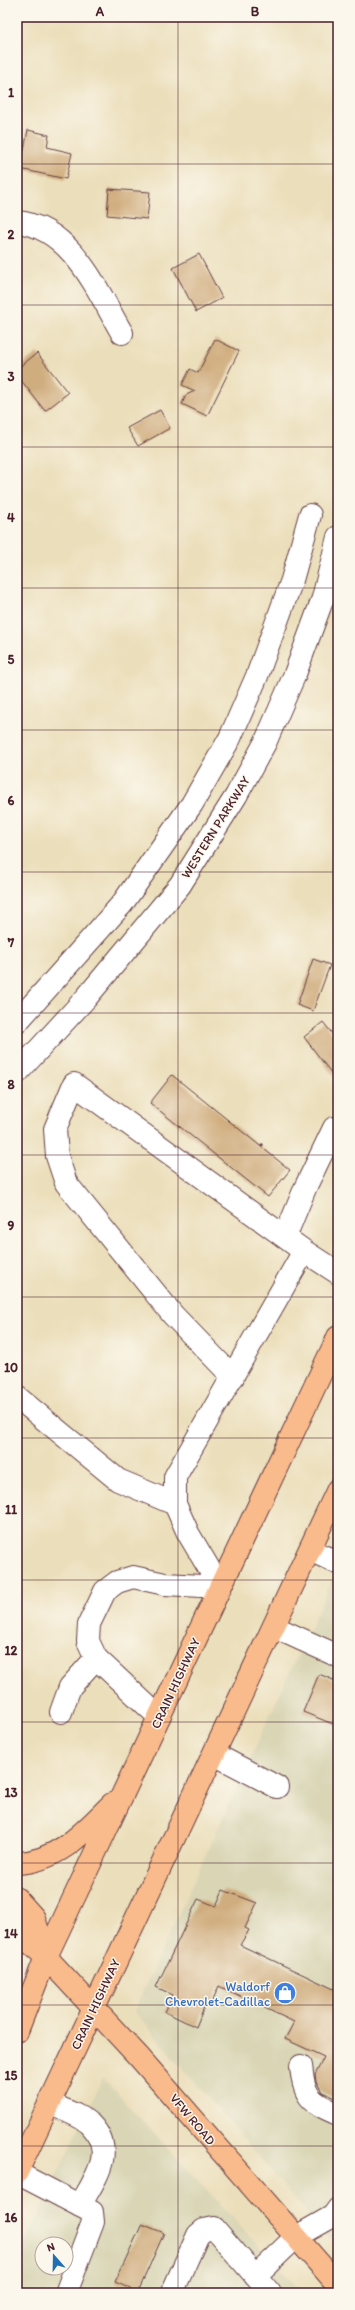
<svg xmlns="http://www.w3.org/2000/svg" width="355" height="2310" viewBox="0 0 355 2310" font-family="Itim,sans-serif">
<rect width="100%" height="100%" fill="#fbf7ec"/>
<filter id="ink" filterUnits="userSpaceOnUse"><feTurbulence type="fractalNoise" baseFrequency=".025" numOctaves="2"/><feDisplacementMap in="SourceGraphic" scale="8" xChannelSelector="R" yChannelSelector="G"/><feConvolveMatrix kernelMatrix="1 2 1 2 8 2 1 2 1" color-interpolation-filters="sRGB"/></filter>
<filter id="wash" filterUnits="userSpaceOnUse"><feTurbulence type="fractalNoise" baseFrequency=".012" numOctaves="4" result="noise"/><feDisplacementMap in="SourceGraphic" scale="16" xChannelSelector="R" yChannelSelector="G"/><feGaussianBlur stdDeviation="0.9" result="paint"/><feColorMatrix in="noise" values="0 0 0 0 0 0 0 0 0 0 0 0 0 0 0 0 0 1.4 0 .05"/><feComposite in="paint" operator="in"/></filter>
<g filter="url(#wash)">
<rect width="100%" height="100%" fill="#ebdeba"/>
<path fill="#d9d5b5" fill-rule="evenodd" d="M338,1567V2249L134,2011Z
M103,2078L302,2293H17V2259ZM42,2244H66V2268H42Z"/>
<g id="blocks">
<path fill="#d0ad7f" d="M28,130L49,135L47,147L72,153L66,179L20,169Z
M109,189L150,192L147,219L107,215Z
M199,254L222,298L196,312L173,268Z
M215,339L239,351L207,416L182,404L186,395L195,391L182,385L190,369L198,373Z
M37,353L68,393L45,411L17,375V369Z
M160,410L170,428L138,446L127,428Z
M313,959L330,965L313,1011L297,1005Z
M323,1022L338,1041V1082L304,1037Z
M172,1075L290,1170L268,1197L150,1103Z
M319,1674L338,1682V1726L303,1712Z
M223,1890L257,1903L245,1928L249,1930L240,1945L338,1991V2099L322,2092L316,2081L315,2075L324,2057L285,2039L294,2022L219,1986L211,2004L206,2002L196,2027L165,2012L173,1995L156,1987L198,1899L216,1906Z
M142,2224L164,2233L138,2292L115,2282Z"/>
</g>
</g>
<g filter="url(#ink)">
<use href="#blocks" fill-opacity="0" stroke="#623c40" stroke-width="1"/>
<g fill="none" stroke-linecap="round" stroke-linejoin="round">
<g stroke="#623c40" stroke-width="24">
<path id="minor" d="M17,222C72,227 98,292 122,333
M17,1022L122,904L192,804L230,738L257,676L292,580L310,515
M17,1073L86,998L180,885L236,796L265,743L295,674L323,598L338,537
M285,1237L306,1186L334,1128
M233,1377L173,1315L66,1183L57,1156L55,1129L74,1084L304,1251L338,1273
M17,1397L118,1480L175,1504
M310,1550L338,1563
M220,1587L188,1533L175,1504V1477L304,1251
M274,1627L338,1656
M61,1712L70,1687L96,1658
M159,1717L96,1658L88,1641L89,1624L105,1591L117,1582L133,1577L165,1584L220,1587
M214,1754L277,1787
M301,2066C304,2096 309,2102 338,2114
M49,2103C59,2108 84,2117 91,2125C117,2153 94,2179 80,2206
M17,2173L92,2212L93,2222L66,2293
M255,2276L296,2237L333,2216L338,2209
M172,2293L198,2235L204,2230L214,2228L270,2293"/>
</g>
<g stroke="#623c40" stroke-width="24">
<path id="major" d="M17,1899L34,1918L46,1957
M17,1931L46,1957L139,2057L338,2285"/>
</g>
<g stroke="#623c40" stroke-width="24">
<path id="highway" d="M17,1863C58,1862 85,1831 112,1804
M17,2031L46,1957L338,1337
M17,2172L338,1489"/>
</g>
<path stroke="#623c40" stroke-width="2.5" stroke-dasharray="3 3" stroke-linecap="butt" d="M261,1146L264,1143"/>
<use href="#minor" stroke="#fff" stroke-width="22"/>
<use href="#major" stroke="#fabb8c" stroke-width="22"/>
<use href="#highway" stroke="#fabb8c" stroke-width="22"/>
</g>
</g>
<path fill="none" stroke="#4a1f2b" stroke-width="1" stroke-opacity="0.55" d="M178,17V2293M17,164H338M17,305H338M17,447H338M17,588H338M17,730H338M17,872H338M17,1013H338M17,1155H338M17,1297H338M17,1438H338M17,1580H338M17,1722H338M17,1863H338M17,2005H338M17,2146H338"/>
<defs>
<g id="shop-disc" transform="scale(1.15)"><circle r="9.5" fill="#3f7fe0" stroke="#fbf7ec"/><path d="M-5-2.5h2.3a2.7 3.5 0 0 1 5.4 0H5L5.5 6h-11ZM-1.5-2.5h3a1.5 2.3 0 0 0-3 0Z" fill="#fff"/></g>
</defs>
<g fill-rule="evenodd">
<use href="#shop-disc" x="285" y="1993"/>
</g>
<g text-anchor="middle" stroke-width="3" stroke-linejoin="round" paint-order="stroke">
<g font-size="13" fill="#4a1f2b" stroke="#fbf7ec">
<text transform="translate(215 827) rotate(-58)" y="5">WESTERN PARKWAY</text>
<text transform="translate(175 1683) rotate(-65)" y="5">CRAIN HIGHWAY</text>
<text transform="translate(95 2004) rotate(-65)" y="5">CRAIN HIGHWAY</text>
<text transform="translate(193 2119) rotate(50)" y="5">VFW ROAD</text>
</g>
<g font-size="13" fill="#366cbe" stroke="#fbf7ec" text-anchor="end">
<text x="270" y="1991">Waldorf<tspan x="270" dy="15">Chevrolet-Cadillac</tspan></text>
</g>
</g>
<rect width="355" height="2310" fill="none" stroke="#fbf7ec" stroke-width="44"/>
<g transform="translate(54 2256) rotate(340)"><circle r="19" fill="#fbf7ec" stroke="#b4a19f"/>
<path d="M0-3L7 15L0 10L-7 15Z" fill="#1f6fb2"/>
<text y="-6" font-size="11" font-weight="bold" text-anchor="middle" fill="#4a1f2b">N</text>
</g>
<rect x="22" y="22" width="311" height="2266" fill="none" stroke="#4a1f2b" stroke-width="1.5"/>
<g font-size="13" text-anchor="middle" font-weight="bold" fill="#4a1f2b">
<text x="100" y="16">A</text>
<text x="255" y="16">B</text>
<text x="11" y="97">1</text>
<text x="11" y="239">2</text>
<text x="11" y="381">3</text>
<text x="11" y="522">4</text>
<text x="11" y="664">5</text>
<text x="11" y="805">6</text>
<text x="11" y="947">7</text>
<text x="11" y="1089">8</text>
<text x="11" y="1230">9</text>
<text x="11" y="1372">10</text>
<text x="11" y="1514">11</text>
<text x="11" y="1655">12</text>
<text x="11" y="1797">13</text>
<text x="11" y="1938">14</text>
<text x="11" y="2080">15</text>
<text x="11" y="2222">16</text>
</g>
</svg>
